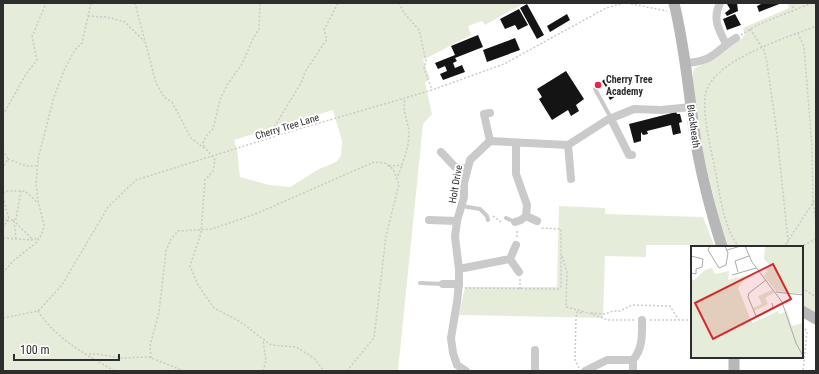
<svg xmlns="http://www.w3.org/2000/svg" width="819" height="374" viewBox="0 0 819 374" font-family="'Roboto Condensed',sans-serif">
<rect width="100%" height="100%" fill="#fff"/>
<path fill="#e5ecd9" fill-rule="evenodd" d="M3,3H525L485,25L482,21L468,26L471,35L423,60L430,78L425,83L432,114L423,124L398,371H3ZM333,110L342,141L341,156L336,162L319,169L290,187L269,185L240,177L237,149L234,140Z
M787,3H816V319L802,311V247L726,246L702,150L693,82V72L695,68L715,59L741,39L745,34L743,28L789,8Z
M559,206L605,208V214L703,217L714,245H646V257L605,256L603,318L459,315L465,287H557Z"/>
<path fill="#141414" d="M731,3H737L738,11L727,16L725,13L730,9L727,4Z
M763,3H782L759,12L757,6Z
M527,4L544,35L537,39L520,8Z
M519,9L528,25L518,30L515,25L505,29L500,19Z
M567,14L570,20L550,32L547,26Z
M735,14L741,25L727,30L723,19Z
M478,35L483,47L455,58L457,61L453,63L455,68L462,65L465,72L443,80L440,74L447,71L445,66L438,69L435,63L455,55L451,46Z
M515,38L520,50L487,62L483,50Z
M566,71L584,99L576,105L579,111L571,116L568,110L552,120L539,99L542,97L537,89Z
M611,75L615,82L606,87L602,81Z
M612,91L616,96L610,100L607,94Z
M676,112L677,114H680L682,122L679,123L681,133L673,135L671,125L647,131L648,134L643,135L641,132V141L634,143L629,124Z"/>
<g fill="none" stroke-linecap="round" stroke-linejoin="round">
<path stroke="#cacaca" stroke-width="1.5" stroke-dasharray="2 2" stroke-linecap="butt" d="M135,3L156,83L164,97L172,102L191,138L208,151L215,160L213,171L205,180L201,233L190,266L198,285L214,308L239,321L271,345L296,347L314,358L324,371
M399,3L404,13L419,30L426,61L424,69L432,90
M627,3L667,11
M792,12L794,3
M88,16L107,17L125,22L144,41
M750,29L764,50L767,63L777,134L788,241L783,247
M798,33L804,47L812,147L813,203L816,222
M741,35L757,25L812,3
M3,115L26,74L37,60L32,37L46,3
M270,138L273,129L301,83L305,72L327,39L324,30L338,3
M204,147L203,143L206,136L213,129L220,100L227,85L242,64L253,39L259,29L260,3
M3,150L8,159L3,167
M8,159L26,166H36
M389,166L402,165
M398,176C403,162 409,148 409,133C408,120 402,113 405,98
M3,193L6,191H25L38,203
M3,197L9,219
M3,216L7,221
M493,216L501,222
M13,220L33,240
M7,221L16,219L21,191
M14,221L16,238
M3,228L7,221
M517,237V229
M3,238L31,240L39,238
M739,247C723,227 720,194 715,169C711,148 703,119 705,97C708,61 787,38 816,26
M789,247L788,241L816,198
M800,247L816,239
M562,256L567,272L566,307L589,313L608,320H634
M3,273L13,261L36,243L42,234L44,225L38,201L36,184L38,159L54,97L65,68L75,50L82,43L91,3
M520,279V289
M465,288L559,289L561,286V229L541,228
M802,288L816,297
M38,311C56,339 86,355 115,371
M591,313L605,314L613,311H620L632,305L670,306L678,319
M3,318L38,311L41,308L62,285L108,207L136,180L292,131L432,90L504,64L606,8L624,3
M650,320H692
M802,326L807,331L803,371
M85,354H98L121,358L149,357L184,371
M151,358L150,346L159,312L166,251L171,239L178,231L212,229L258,213L374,162L385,163L393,169L399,184L386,236L374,338L347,371
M579,368L575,360L576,318L577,312L583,313
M263,371L266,361L263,340"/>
<path stroke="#cacaca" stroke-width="4" d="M595,89L611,118
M462,206L480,209L487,216L488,220
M506,218L515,222
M420,283L443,284"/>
<path stroke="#cacaca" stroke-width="8" d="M720,3C712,19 719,30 726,44
M685,63C714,62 715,51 736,38
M490,113L484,114L490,141
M611,119L629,155H632
M516,143V174L527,205L526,216L537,221
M568,145L571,179
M441,152L455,167L466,169
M429,220L457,221
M515,222L521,220L526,216
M510,259L519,272
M459,269L510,259L516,245
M443,284H459
M466,371L457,365L453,353L451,338L457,302L459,284V269L455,237L457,221L464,197V183L470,160L490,141L568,145L607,120L634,109L661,110L691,107
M535,371V350
M585,371L607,360H633C643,348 642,335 642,320
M633,371V360"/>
<path stroke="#b7b7b7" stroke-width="11" d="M674,3C686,51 689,100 697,149C703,182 712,215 722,247
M802,311L816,319
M734,357V371"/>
</g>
<circle fill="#f22047" stroke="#fff" stroke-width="1.5" cx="598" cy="85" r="4"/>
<g text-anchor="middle" stroke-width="4" stroke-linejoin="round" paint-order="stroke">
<g font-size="10" font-weight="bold" fill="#2d2d2d" stroke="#fff" text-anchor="start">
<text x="606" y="83">Cherry Tree<tspan x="606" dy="12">Academy</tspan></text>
</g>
<g font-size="10" fill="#2d2d2d" stroke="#fff">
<text transform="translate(287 126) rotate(-17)" y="4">Cherry Tree Lane</text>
<text transform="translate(694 126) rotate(82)" y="4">Blackheath</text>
<text transform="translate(455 184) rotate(-80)" y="4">Holt Drive</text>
</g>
</g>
<g transform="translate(691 246)">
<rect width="112" height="112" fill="#fff"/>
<path d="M74,0H112V48L85,45L73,30L79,20L73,13ZM21,22L24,28L38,25L37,34L56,29L47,42L61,77L87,65L88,68L96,65L101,80L112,77V112H0V33L3,34L14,24ZM81,44L84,46L74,52L77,58L63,65L62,62L71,58L67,50Z" fill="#e5ecd9"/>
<path fill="none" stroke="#ababab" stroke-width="1" d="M19,0L17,4L28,22L35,19L37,7L34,0M54,0L61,16L91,56L105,97L112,110M36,4L50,0M0,10L12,13L11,21L5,23V28L0,27M47,26L44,15L58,10M41,29L65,22M75,34L58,47L57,51L65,70L76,66L82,61L81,57M85,46L112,49"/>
<path fill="#d62828" fill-opacity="0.15" stroke="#d62828" stroke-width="2" d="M82,18L100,53L22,93L4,57Z"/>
<rect width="112" height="112" fill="none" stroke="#2d2d2d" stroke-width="2"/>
</g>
<rect width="819" height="374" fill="none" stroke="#2d2d2d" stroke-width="8"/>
<path d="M14 354v6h105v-6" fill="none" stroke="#2d2d2d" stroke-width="2"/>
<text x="20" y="354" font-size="12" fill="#2d2d2d" stroke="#ffffff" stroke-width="3" paint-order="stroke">100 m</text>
</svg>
